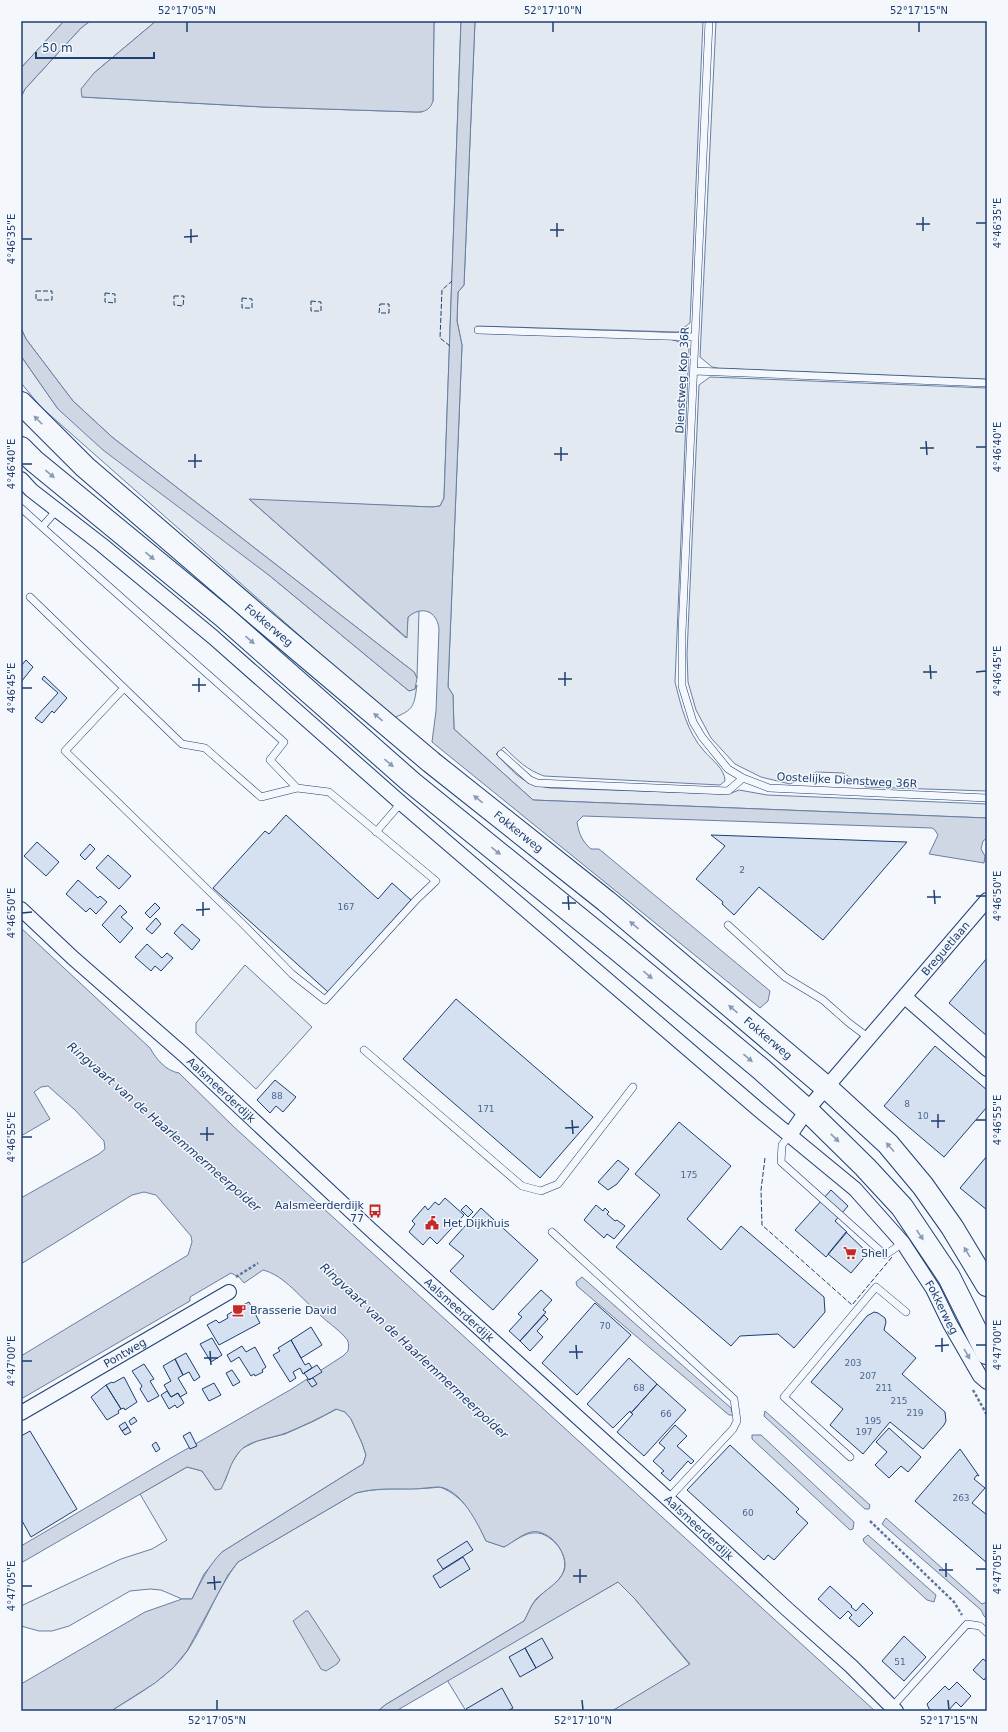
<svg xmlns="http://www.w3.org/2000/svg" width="1008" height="1732" viewBox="0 0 1008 1732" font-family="'DejaVu Sans',sans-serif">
<rect width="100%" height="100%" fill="#f4f7fb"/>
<path fill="#e3e9f0" stroke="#687fa3" d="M24,21H64L21,68V24Z
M90,21H156L94,73L82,97L263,107L416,112H422L433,101L434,21H461L444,498L440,506L432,507L250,500L406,638L408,617L415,611H419L417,678L414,672L112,437L73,401L26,339L21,328V97L25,89L81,28Z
M475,21H703L690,323L678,332L477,326L476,333L670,339L679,342L689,348L675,682C681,706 687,732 704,751C712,760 725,769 725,781L720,785L544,776C527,770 517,760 504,747L496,754C517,775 520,783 550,788L729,794L739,790L767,795L987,804V818L533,800L454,729L453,695L448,687L462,345L457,321L458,292L464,285Z
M716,21H987V379L718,368L712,367L700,357Z
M21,356L58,409L270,576L409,691L415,689L417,685C414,706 414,710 393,718L41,407L21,383Z
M710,377L987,388V791L866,787L843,773L816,772L790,784L761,777L735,764L711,738L696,710L688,682L687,654L699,385Z
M245,965L312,1027L256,1089L196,1033V1023Z
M337,1409L345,1412L351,1419L362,1443L366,1455L363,1464L222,1552L204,1574L192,1599H182L161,1590L150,1589L130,1591L69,1626L52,1631H39L21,1626V1606L23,1605L121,1559L152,1549L167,1540L140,1494L187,1467L202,1471L215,1490L225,1481L231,1464L241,1449L257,1441L285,1434L314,1421Z
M440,1487C465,1497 475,1517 486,1541L504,1547C520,1538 533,1525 551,1539C564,1549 571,1568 557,1581C551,1588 542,1593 536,1599C531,1605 528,1614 524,1621L385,1705L378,1711H111C138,1694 170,1677 188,1650C206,1622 217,1589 238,1562L356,1493C384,1486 412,1491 440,1487Z
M618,1582L635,1599L690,1665L612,1711H466L447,1680Z"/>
<path fill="#cfd7e4" stroke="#687fa3" d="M64,21H90L81,28L25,89L21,97V68Z
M156,21H434L433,101C430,110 425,112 416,112L263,107L82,97L81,89L94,73Z
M461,21H475L464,285L458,292L457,321L462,345L448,687L453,695L454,729L533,800L987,818V838L983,841L981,849L985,856L984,863L929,854L938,835L935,830L932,828L583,816L577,822C579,834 582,841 591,849H599L770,991L768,1001L760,1008L432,742L436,711L439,629C437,611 422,605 408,617L407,638L249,499L432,507L440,506L444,498Z
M21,328L26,339L73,401L112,437L414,672L417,678L415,689L409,691L270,576L103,450L58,409L21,356Z
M21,928L150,1048C156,1059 166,1071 179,1073L234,1127L875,1711H612L690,1664L635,1599L618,1582L396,1711H378L385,1705L524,1621C528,1614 531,1605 536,1600C545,1589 559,1584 564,1571C570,1554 549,1528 531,1532C522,1534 512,1543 504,1547L486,1541C478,1524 461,1489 439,1487C430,1487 421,1489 411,1489C392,1489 375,1488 356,1493L238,1562L228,1575L187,1651L173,1668L155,1683L111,1711H21V1684L145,1612L182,1599H192C201,1582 208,1566 222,1552L363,1464L366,1455L362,1443L351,1419L345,1412L336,1409C320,1418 303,1426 286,1433C273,1438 249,1440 240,1451C230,1462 228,1476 221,1489L215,1490L202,1471L187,1467L21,1563V1546L169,1459L290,1390L343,1356L348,1351C349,1345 349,1341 345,1337C338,1329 327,1322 319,1314C303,1300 284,1275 263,1270L244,1283L239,1277L231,1273L190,1297V1301L21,1399V1356L188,1255L192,1242L191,1236L156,1195L144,1192L132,1195L21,1264V1198L99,1154L105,1149L104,1141L75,1110L48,1086L41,1087L34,1092L50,1119L21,1136Z
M582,1277L731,1408L733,1415H729L577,1286L576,1282Z
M765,1411L870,1505L869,1509H865L764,1416Z
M752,1435H761L854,1522L853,1529L850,1530L752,1439Z
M886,1518L982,1604L987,1602V1619L984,1616L981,1610L882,1524Z
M868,1535L936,1595L934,1602L927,1600L864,1542L863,1539Z
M306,1611H308L340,1660L337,1664L326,1671L321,1669L293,1621Z"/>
<path fill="#d5e0f0" stroke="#1d3f73" d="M26,660L33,667L21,682V666Z
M44,676L67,698L54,713L52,711L42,723L35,718L58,693L42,679Z
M286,815L378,899L392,883L411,900L328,992L213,888L265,831L269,834Z
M711,835L907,842L823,940L759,887L734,915L722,904L723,902L696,879L725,846Z
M37,842L59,862L46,876L24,856Z
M90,844L95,849L85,860L80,855Z
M108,855L131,876L119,889L96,868Z
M78,880L98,898L100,896L107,902L96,914L90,908L86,912L66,894Z
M155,903L160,908L150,918L145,913Z
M120,905L127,912L121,917L133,928L120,943L102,925Z
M156,918L161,924L152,934L146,929Z
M182,924L200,940L192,950L174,933Z
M147,944L162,958L167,953L173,958L161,971L155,966L151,971L135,957Z
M987,958V1036L949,1003Z
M456,999L593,1117L540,1178L403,1059Z
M935,1046L987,1090V1107L944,1157L884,1106Z
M275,1080L296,1097L283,1112L276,1106L270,1113L257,1100Z
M679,1122L731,1166L687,1219L721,1250L741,1226L824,1297L825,1312L794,1348L778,1334L740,1336L731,1346L616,1247L660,1195L635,1174Z
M987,1156V1210L960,1188Z
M618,1160L629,1169L617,1184L608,1190L598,1182Z
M831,1190L848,1206L835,1221L847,1232L826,1257L795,1230Z
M445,1198L464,1215L437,1244L430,1237L423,1245L409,1232L415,1224L412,1221L425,1206L428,1210L435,1202L439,1205Z
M466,1205L473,1212L468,1217L461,1210Z
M596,1205L603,1211L605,1208L609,1212L607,1214L615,1221L617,1220L625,1226L614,1239L607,1234L604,1238L584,1220Z
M481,1208L538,1260L493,1310L450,1271L464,1256L449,1244Z
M846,1232L868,1253L851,1273L828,1254Z
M541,1290L552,1300L543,1310L546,1312L520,1341L509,1331L522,1317L518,1314Z
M249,1302L260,1323L219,1345L207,1325L216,1320L219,1323L228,1318L227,1315L235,1310L233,1307L237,1304L239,1307Z
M595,1303L631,1335L577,1395L542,1363Z
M874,1312L878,1313L885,1318L886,1322L884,1330L916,1358L902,1374L945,1412L946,1421L944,1425L923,1449L890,1422L863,1454L830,1425L843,1409L811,1382L867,1316Z
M544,1315L548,1319L537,1331L543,1337L530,1351L520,1341Z
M311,1327L322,1345L301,1358L291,1340Z
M212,1338L222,1355L211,1362L200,1344Z
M291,1340L305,1365L309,1363L312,1368L303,1374L300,1368L293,1372L296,1378L290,1382L273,1355L280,1351L278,1348Z
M242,1346L246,1352L255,1347L266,1367L262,1370L263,1372L255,1376L254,1374L251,1376L239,1357L231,1362L227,1355Z
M186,1353L200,1377L194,1381L189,1372L183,1375L175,1359Z
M629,1358L657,1384L631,1413L630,1411L613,1428L587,1404Z
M175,1359L183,1375L178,1378L187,1393L180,1397L178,1393L171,1397L164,1385L171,1381L163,1366Z
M144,1364L154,1379L150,1381L159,1396L148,1402L140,1389L142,1386L132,1371Z
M317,1365L322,1372L309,1380L304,1373Z
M232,1370L240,1382L233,1386L226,1373Z
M124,1377L137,1402L125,1410L124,1408L121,1409L106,1385L112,1382L113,1383Z
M313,1378L317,1384L312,1387L307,1380Z
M214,1383L221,1395L209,1401L202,1389Z
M657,1384L686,1410L644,1456L617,1432L633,1414L631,1413Z
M106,1385L121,1409L118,1411L119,1413L107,1420L91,1397Z
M167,1391L171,1397L178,1393L184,1403L177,1408L175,1405L169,1409L161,1395Z
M134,1417L137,1421L131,1425L129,1421Z
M125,1422L128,1427L122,1431L119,1426Z
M675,1425L687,1436L677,1446L694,1461L691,1464L688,1461L670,1481L661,1473L664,1471L653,1461L665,1448L659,1443Z
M128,1427L131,1432L125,1435L122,1431Z
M889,1428L921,1457L908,1472L901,1466L889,1478L875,1465L887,1452L876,1442Z
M30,1431L77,1509L31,1537L21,1519V1436Z
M190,1432L197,1446L190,1449L183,1436Z
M156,1442L160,1449L156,1452L152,1445Z
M730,1445L799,1509L796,1512L808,1523L774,1560L768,1555L764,1560L687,1490Z
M960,1449L979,1476L977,1475L974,1479L985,1488L972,1503L987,1515V1563L915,1501Z
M467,1541L473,1550L443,1569L437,1560Z
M463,1557L470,1569L440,1588L433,1576Z
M830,1586L852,1606L851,1607L856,1611L863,1603L873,1613L859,1627L849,1618L852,1615L848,1611L840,1619L818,1599Z
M904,1636L926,1657L904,1681L882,1661Z
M542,1638L553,1658L536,1668L525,1648Z
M525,1648L536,1668L520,1677L509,1657Z
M983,1659L987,1662V1676L984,1680L973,1670Z
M957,1682L971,1696L961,1707L956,1702L948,1711H934L929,1709L927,1704L945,1686L949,1690Z
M502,1688L513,1708L507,1711H467L466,1709Z"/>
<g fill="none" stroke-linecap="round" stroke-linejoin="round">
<g stroke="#1d3f73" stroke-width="8">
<path id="service" d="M709,21L682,632V686L693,722L702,737L728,769L743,778L769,788L987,798
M478,330L695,337
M694,371L987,383
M21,508L42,527L57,510
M42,527L284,742L270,760L297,788
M30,597L182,744L205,748L261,797L297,788L329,792L436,881L417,899L325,1000L292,974L242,923L65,751L124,688
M501,754L530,780L537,783L728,791L743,778
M376,832L401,803
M728,925L785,977L823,1000L849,1023L869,1038
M364,1050L522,1186L541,1191L558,1184L633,1087
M790,1135L782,1145L781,1162L885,1255L903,1243
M552,1232L734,1399L737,1421L733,1429L668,1499
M850,1457L784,1397L876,1287L906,1312
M892,1707L967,1624L980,1626L987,1633"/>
</g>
<g stroke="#1d3f73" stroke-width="16">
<g id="minor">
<path id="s1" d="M21,479L31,490L102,545L213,637L401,803L759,1110L855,1189L903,1243L933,1289L950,1324L980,1376L987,1382"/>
<path id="s2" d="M21,909L73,958L184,1055L371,1230L668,1499L787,1609L851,1666L896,1711"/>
<path d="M905,997L987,1069"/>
<path id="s3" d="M790,1135L807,1110L987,900"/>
<path id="s4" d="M21,1413L229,1292"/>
</g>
</g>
<g stroke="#1d3f73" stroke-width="24">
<g id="primary">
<path id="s5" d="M21,403L85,467L257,615L431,762L606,901L827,1088L888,1144L923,1186L952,1227L987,1285"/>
<path d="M21,448L34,461L224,617L411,782L618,950L761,1069L807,1110L865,1167L902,1207L949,1277L987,1353"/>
</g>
</g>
<path stroke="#5e769c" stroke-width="2.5" stroke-dasharray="3 2" stroke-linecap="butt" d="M236,1277L258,1263
M973,1390L987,1415
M870,1521L954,1602L962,1615"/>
<use href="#service" stroke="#f4f7fb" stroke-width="7"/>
<use href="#minor" stroke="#f4f7fb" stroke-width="14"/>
<use href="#primary" stroke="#f4f7fb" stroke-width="22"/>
<path stroke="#1d3f73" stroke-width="1" stroke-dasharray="5 2" stroke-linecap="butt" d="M36,291H52V300H36Z
M105,293L115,294V303L105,302Z
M174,296H184L183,306L174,305Z
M242,298L252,299V308H242Z
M311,301L321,302V311H311Z
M380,304H389V313H379Z
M450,346L440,338L442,290L452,281
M765,1158L761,1190L762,1225L852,1305L892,1257"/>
</g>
<defs><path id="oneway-solid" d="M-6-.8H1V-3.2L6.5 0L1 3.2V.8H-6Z"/></defs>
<g fill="#889bb7">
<use href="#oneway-solid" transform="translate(38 420) rotate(-135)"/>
<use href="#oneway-solid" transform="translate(50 474) rotate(40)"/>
<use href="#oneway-solid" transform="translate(150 556) rotate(40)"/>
<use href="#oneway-solid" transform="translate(250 640) rotate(41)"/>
<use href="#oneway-solid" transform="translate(378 717) rotate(-140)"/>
<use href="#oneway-solid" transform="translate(389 763) rotate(41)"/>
<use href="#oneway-solid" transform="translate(478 799) rotate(-141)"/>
<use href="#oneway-solid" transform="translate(496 851) rotate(39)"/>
<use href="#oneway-solid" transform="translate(634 925) rotate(-140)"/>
<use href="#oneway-solid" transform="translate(648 975) rotate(40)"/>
<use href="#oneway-solid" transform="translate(733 1009) rotate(-140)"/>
<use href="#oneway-solid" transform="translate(748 1058) rotate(40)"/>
<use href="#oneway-solid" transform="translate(835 1138) rotate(44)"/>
<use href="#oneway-solid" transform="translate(890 1147) rotate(-132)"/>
<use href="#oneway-solid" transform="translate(920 1235) rotate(56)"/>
<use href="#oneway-solid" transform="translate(967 1252) rotate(-121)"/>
<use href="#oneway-solid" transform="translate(967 1354) rotate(60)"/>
</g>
<path fill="none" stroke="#1d3f73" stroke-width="1.5" d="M187,22V32M553,22V32M919,22V32M923,217V231M557,223V237M976,223H986M916,224H930M191,229V243M550,230H564M184,237L198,236M22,239H32M926,441L927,455M561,447V461M976,447H986M920,448H934M195,454V468M554,454H568M188,461H202M22,464H32M930,665L931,679M565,672V686M923,672H937M976,672L986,671M199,678V692M558,679H572M192,685H206M22,688H32M934,890L935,904M568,896L569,910M976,896H986M927,897H941M203,902V916M562,903H576M196,910L210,909M22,913L32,912M938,1114V1128M572,1120L573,1134M976,1120H986M931,1121H945M207,1127V1141M565,1128L579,1127M200,1134H214M22,1137H32M942,1338V1352M576,1345L577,1359M976,1345H986M935,1346L949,1345M210,1351L211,1365M569,1352H583M204,1358H218M22,1361H32M946,1563V1577M580,1569V1583M976,1569H986M939,1570H953M214,1576L215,1590M573,1576H587M207,1583L221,1582M22,1586H32M217,1700V1710M582,1700L583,1710M948,1700L949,1710"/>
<defs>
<g id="bus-bare" transform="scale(1.08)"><path d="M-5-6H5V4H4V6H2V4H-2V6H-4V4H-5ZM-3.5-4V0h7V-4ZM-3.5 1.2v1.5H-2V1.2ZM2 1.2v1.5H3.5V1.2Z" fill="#c62828" stroke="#f4f7fb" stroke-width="2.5" paint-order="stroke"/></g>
<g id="civic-bare" transform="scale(1.08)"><path d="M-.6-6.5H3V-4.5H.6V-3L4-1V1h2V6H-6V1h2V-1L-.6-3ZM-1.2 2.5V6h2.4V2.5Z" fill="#c62828" stroke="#f4f7fb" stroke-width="2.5" paint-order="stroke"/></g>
<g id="supermarket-bare" transform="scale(1.08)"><path d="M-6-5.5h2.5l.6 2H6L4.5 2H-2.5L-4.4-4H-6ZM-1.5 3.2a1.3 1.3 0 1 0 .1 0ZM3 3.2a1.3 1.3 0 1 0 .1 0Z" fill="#c62828" stroke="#f4f7fb" stroke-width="2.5" paint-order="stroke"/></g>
<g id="cafe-bare" transform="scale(1.08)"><path d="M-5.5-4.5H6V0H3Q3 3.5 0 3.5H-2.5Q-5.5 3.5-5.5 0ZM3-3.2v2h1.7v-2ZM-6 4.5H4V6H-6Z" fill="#c62828" stroke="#f4f7fb" stroke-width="2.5" paint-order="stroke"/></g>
</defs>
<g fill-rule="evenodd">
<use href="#bus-bare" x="375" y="1211"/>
<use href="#civic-bare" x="432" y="1223"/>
<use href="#supermarket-bare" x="850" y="1253"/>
<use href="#cafe-bare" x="239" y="1310"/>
</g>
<g text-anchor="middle" stroke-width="3" stroke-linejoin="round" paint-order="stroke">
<g font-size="9" fill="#4b6792">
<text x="742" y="873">2</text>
<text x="346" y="910">167</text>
<text x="277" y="1099">88</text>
<text x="907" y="1107">8</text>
<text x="486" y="1112">171</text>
<text x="923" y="1119">10</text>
<text x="689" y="1178">175</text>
<text x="605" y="1329">70</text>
<text x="853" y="1366">203</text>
<text x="868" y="1379">207</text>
<text x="639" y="1391">68</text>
<text x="884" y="1391">211</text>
<text x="899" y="1404">215</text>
<text x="915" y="1416">219</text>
<text x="666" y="1417">66</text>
<text x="873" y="1424">195</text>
<text x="864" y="1435">197</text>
<text x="961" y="1501">263</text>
<text x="748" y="1516">60</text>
<text x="900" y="1665">51</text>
</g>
<g font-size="11" fill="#1d3f73" stroke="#f4f7fb">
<text transform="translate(682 380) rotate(-87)" y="4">Dienstweg Kop 36R</text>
<text dy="4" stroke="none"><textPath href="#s5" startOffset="333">Fokkerweg</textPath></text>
<text transform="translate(847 780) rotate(3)" y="4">Oostelijke Dienstweg 36R</text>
<text dy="4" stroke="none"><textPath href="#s5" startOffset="657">Fokkerweg</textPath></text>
<text dy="4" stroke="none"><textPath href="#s3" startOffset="243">Breguetlaan</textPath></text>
<text dy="4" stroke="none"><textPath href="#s5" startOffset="981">Fokkerweg</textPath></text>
<text dy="4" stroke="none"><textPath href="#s2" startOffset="270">Aalsmeerderdijk</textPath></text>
<text dy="4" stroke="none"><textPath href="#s1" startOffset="1243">Fokkerweg</textPath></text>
<text dy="4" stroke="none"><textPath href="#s2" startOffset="594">Aalsmeerderdijk</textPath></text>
<text dy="4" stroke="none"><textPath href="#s4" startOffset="120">Pontweg</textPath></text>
<text dy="4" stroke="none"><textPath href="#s2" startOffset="918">Aalsmeerderdijk</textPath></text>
</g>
<g font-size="11" fill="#1d3f73" stroke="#f4f7fb" text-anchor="start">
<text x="364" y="1209" text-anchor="end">Aalsmeerderdijk<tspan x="364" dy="13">77</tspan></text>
<text x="443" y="1227">Het Dijkhuis</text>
<text x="861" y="1257">Shell</text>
<text x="250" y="1314">Brasserie David</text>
</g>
<g font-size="12" font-style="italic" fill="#1d3f73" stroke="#f4f7fb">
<text transform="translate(164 1127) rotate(41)" y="4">Ringvaart van de Haarlemmermeerpolder</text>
<text transform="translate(414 1351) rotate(43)" y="4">Ringvaart van de Haarlemmermeerpolder</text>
</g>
</g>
<rect width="1008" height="1732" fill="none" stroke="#f4f7fb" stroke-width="44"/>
<path d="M36 52v6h118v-6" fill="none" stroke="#1d3f73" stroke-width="2"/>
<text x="42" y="52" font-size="12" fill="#1d3f73" stroke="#f4f7fb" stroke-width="3" paint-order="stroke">50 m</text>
<rect x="22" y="22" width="964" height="1688" fill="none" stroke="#1d3f73" stroke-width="1.5"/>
<g font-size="10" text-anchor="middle" fill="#1d3f73">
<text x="187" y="14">52°17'05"N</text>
<text x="553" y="14">52°17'10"N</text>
<text x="919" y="14">52°17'15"N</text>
<text transform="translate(997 223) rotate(-90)" y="4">4°46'35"E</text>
<text transform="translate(11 239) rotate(-90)" y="4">4°46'35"E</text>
<text transform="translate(997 447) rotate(-90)" y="4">4°46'40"E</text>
<text transform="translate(11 464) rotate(-90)" y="4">4°46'40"E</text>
<text transform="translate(997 671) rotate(-90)" y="4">4°46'45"E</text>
<text transform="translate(11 688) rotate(-90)" y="4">4°46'45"E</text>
<text transform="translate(997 896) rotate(-90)" y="4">4°46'50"E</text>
<text transform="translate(11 913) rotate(-90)" y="4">4°46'50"E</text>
<text transform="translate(997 1120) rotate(-90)" y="4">4°46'55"E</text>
<text transform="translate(11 1137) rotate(-90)" y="4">4°46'55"E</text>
<text transform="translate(997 1345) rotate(-90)" y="4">4°47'00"E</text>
<text transform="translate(11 1361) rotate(-90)" y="4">4°47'00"E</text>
<text transform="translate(997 1569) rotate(-90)" y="4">4°47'05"E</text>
<text transform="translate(11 1586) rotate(-90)" y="4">4°47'05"E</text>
<text x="217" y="1724">52°17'05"N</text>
<text x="583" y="1724">52°17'10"N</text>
<text x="949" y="1724">52°17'15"N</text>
</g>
</svg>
